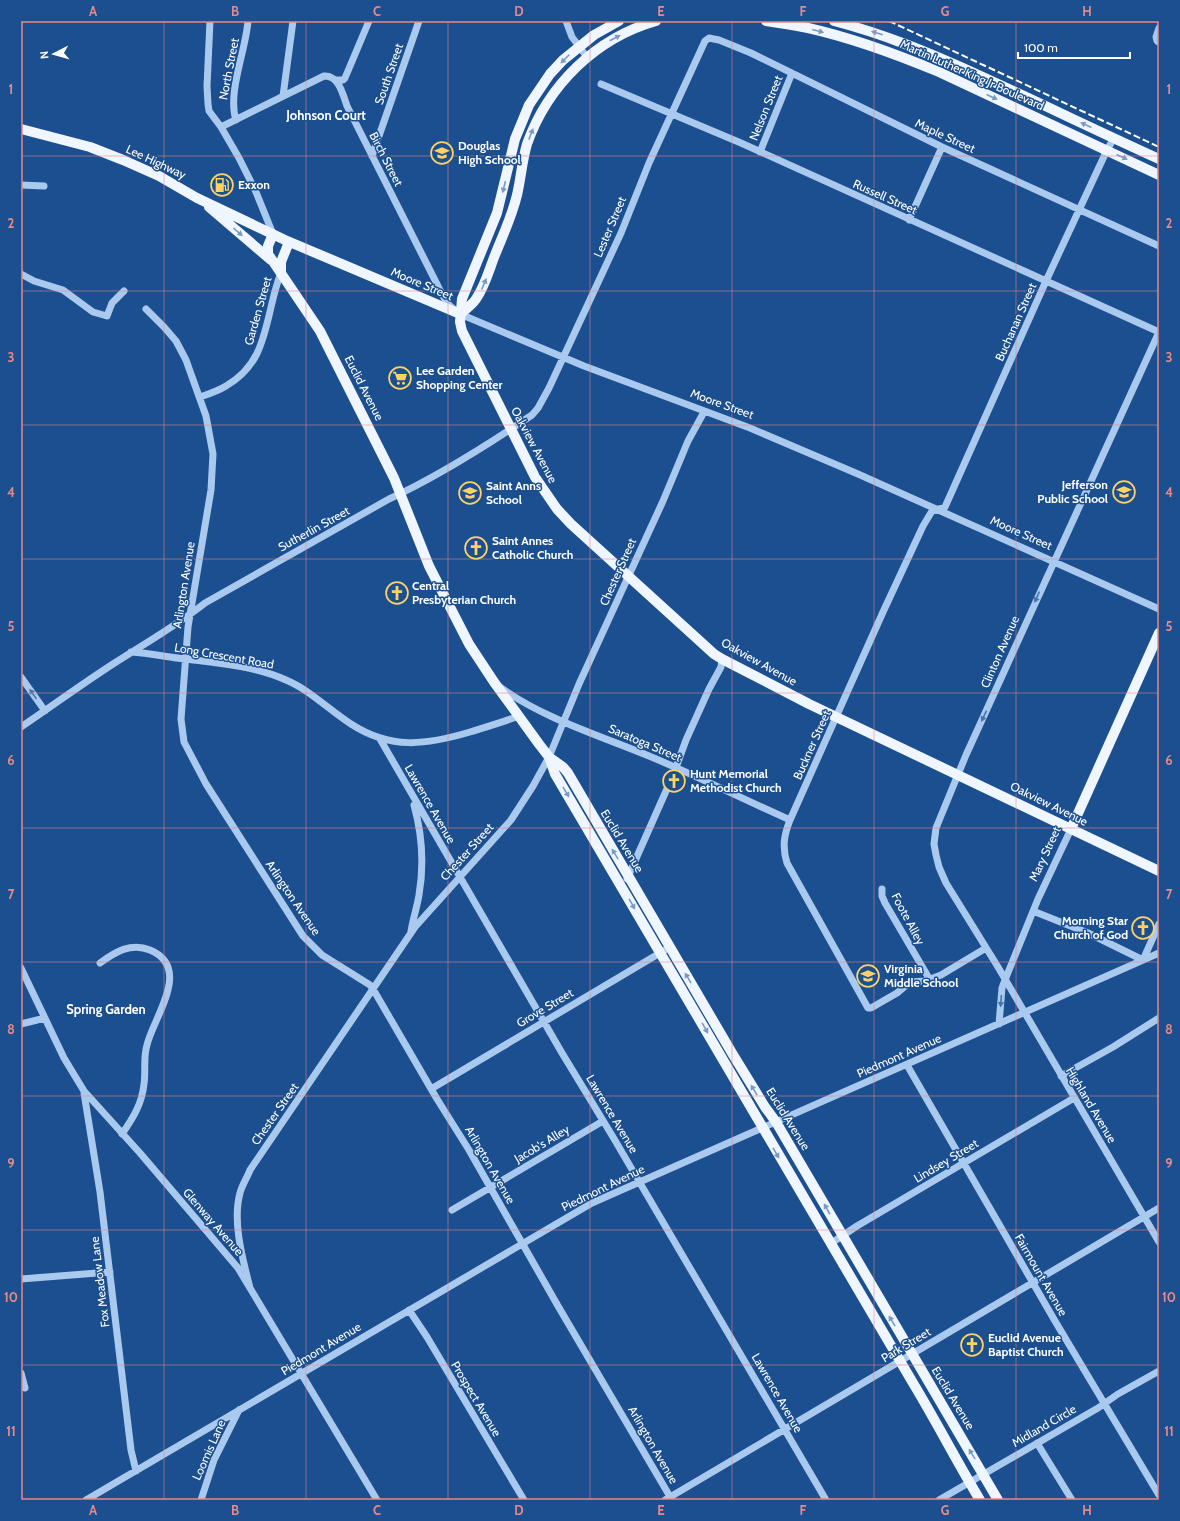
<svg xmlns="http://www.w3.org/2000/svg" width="1180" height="1521" viewBox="0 0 1180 1521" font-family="Cabin,sans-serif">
<rect width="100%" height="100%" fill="#1b4f8f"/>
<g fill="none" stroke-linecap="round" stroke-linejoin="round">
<path stroke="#a9c9ee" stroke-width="7" d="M210,21L207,86L208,104L209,111L221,127L239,158L256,192L273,234
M566,21L572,37L587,57
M1159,28L1156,37L1157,41L1159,42
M336,80H343L345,78L369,21
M601,84L741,143L1159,332
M283,96L293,21
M236,120C227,93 246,50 248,21
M221,127L324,76C339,75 343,95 347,106L444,298L450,306L460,314L584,366L750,428L858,474L1159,609
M760,152L792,73
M372,156L419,21
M21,185L44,186
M909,220L942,147
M21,274L34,281L63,290L93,312L107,316L112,303L124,291
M146,309L164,327L176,341L186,360L206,416L213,454L211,490L188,627L181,719L184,742L206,784L303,936L322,955L370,985L373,989L437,1099L469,1150L558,1306L672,1500
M1159,332L966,755L936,828L934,844L936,855L939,867L946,883L998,967L1159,1242
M200,397C209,394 218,391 226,386C261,366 264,335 273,299C275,290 278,281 281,272
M131,652C149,653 167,657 185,659C218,663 255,666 286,680C310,690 329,710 351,724C391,750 426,745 470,732C486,727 503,722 519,716
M21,677L45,711
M500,687C542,718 601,736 649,756C697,776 743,799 790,820
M21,727C52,706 82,684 113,664C144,644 176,626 205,603L389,499C439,476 486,446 532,415L538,408L549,388L621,233L649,163L705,41L709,38L719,40L751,53L942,147L1159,246
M380,739L562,1053L613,1137L826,1500
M627,879L674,773L686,740L709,689L721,667L722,659
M882,889V896L885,903L930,980
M1033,911L1088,933L1143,960L1159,924
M411,931C413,919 417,907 419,895C424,866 422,834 414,805
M986,948L941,975L925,981L910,982L897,993L871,1008H868L787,863C782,847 784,835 790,820L883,612L923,526L932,511L945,507L1046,281L1107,150L1114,138
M100,963C115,952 131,942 150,950C193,968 153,1018 147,1045C143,1058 146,1071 144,1084C142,1104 133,1118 122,1134
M21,968L64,1058L84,1091L140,1153L238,1268L377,1500
M21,1024L45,1018
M999,1024L1002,988L1005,980L1038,899L1071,829
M907,1065L1055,1321L1159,1495
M1061,1076L1113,1047L1159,1018
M431,1089L665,950
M84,1093L100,1192L131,1450L136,1471
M452,1210L603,1121
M830,1244L857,1226L1074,1098
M21,1279L110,1272
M250,1288C243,1260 232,1222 240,1193C242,1185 247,1178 250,1170L415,927L511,820L533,786L549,757L579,684L663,501L688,441L704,412
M409,1310L427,1337L524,1500
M21,1373L25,1388
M1037,1443L1072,1500
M86,1500L592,1203L1159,953
M201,1500L214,1460L239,1410
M665,1500L1159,1208
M939,1500L1098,1408L1118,1394L1159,1371"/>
<path stroke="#f0f6ff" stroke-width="10" d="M619,21L594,35L563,60L550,74L529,105L515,139L497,213L462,299L460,322L462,331L535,477L557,509L571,524L714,654L722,659L809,704L1159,871
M766,21C780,23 794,25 808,28C853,38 896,54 939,72L1159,175
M834,21C884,34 927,52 974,73C1036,101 1097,131 1159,159
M21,129L90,147L123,160L159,176L197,198L285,240L460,314
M209,207L271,260
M273,234L268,246V254L320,331L394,478L429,566L469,644L494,682L539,744L549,757L563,767L568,773L732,1053L765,1107L776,1122L998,1500
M281,272V262L289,242
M460,314C465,310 472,305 476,299C485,286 489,270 495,255C503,235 512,216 517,195C521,178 522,161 527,144C548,85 596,38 656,21
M549,757L555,774C676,977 793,1181 913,1383C936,1421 957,1462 980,1500
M1071,829L1159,633"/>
<path stroke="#fff" stroke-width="2" stroke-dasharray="7 3" stroke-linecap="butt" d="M889,21L1159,147"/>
</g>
<defs><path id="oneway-solid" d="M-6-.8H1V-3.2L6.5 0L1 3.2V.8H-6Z"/></defs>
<g fill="#7b9ac1">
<use href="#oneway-solid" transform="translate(818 31) rotate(15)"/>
<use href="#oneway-solid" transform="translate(877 33) rotate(-163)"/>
<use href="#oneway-solid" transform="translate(615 38) rotate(-28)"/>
<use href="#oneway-solid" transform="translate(565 59) rotate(135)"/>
<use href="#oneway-solid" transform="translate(992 97) rotate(25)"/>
<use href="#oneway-solid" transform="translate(1086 125) rotate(-155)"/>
<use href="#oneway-solid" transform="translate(531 134) rotate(-69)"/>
<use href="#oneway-solid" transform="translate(1122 157) rotate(25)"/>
<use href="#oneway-solid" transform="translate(504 187) rotate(103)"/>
<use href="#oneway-solid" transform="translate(238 232) rotate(40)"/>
<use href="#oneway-solid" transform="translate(484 284) rotate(-67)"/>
<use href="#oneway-solid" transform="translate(566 792) rotate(59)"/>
<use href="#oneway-solid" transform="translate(615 854) rotate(-121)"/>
<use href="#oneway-solid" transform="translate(632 904) rotate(60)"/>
<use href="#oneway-solid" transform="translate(688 978) rotate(-121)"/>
<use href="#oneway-solid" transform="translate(705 1028) rotate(60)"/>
<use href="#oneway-solid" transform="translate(754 1090) rotate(-121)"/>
<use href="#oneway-solid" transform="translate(776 1153) rotate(60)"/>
<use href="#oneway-solid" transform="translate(827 1209) rotate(-119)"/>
<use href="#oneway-solid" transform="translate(892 1321) rotate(-121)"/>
<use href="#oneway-solid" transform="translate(972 1454) rotate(-121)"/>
</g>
<g fill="#4674ac">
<use href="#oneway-solid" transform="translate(1037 597) rotate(114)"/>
<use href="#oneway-solid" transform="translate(33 694) rotate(-125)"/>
<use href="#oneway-solid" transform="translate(984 716) rotate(115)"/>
<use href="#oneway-solid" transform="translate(1001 1001) rotate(94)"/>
</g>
<path fill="none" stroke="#e88989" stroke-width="1" stroke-opacity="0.55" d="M164,21V1500M306,21V1500M448,21V1500M590,21V1500M732,21V1500M874,21V1500M1016,21V1500M21,156H1159M21,291H1159M21,425H1159M21,559H1159M21,693H1159M21,828H1159M21,962H1159M21,1096H1159M21,1230H1159M21,1365H1159"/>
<defs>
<g id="school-ring" transform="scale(1.15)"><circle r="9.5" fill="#1b4f8f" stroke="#ffd166" stroke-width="1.5"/><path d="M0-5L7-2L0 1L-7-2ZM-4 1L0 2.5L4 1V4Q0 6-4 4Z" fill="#ffd166"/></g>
<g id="fuel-ring" transform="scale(1.15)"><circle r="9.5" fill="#1b4f8f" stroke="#ffd166" stroke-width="1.5"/><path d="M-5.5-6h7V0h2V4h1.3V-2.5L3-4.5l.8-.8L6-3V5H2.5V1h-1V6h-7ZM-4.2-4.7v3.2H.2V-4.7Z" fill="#ffd166"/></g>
<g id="supermarket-ring" transform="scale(1.15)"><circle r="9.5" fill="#1b4f8f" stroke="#ffd166" stroke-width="1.5"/><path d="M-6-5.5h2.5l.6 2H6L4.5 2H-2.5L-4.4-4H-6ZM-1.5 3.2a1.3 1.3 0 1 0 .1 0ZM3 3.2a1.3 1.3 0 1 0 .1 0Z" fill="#ffd166"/></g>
<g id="church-ring" transform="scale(1.15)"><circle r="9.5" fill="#1b4f8f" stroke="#ffd166" stroke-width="1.5"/><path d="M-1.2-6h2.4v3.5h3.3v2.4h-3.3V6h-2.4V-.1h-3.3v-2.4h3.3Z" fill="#ffd166"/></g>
</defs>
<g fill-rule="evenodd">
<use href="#school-ring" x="442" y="153"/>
<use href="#fuel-ring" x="222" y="185"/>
<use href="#supermarket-ring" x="400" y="378"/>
<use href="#school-ring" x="1124" y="492"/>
<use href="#school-ring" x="470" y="493"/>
<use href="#church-ring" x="476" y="548"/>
<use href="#church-ring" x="397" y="593"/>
<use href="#church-ring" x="674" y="781"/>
<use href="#church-ring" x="1143" y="928"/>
<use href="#school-ring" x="868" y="976"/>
<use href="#church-ring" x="972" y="1345"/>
</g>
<g text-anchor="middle" stroke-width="3" stroke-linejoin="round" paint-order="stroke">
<g font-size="12" fill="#fff" stroke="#1b4f8f">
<text transform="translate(229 69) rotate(-79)" y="4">North Street</text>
<text transform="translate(389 74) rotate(-71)" y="4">South Street</text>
<text transform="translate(972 75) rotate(24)" y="4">Martin Luther King Jr Boulevard</text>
<text transform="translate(766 108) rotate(-68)" y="4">Nelson Street</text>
<text transform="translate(945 136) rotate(25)" y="4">Maple Street</text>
<text transform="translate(386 159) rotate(63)" y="4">Birch Street</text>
<text transform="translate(156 162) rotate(25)" y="4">Lee Highway</text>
<text transform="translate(885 197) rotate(24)" y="4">Russell Street</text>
<text transform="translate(610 227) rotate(-67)" y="4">Lester Street</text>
<text transform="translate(422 284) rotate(23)" y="4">Moore Street</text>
<text transform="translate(258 311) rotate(-74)" y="4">Garden Street</text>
<text transform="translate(1016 322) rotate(-66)" y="4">Buchanan Street</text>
<text transform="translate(364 388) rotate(63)" y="4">Euclid Avenue</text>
<text transform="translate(722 404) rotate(20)" y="4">Moore Street</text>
<text transform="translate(534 445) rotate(62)" y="4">Oakview Avenue</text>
<text transform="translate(314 529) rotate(-29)" y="4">Sutherlin Street</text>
<text transform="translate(1021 533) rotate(24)" y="4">Moore Street</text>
<text transform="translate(618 572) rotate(-66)" y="4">Chester Street</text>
<text transform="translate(184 585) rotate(-81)" y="4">Arlington Avenue</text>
<text transform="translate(1000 652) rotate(-66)" y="4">Clinton Avenue</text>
<text transform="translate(224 656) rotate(10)" y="4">Long Crescent Road</text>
<text transform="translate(759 662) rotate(29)" y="4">Oakview Avenue</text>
<text transform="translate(645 743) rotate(23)" y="4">Saratoga Street</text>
<text transform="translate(812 745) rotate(-66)" y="4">Buckner Street</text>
<text transform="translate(430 804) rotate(60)" y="4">Lawrence Avenue</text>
<text transform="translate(1049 804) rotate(26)" y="4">Oakview Avenue</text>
<text transform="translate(622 841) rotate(59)" y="4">Euclid Avenue</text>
<text transform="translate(467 852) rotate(-48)" y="4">Chester Street</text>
<text transform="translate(1045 854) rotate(-65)" y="4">Mary Street</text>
<text transform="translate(293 898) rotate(56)" y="4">Arlington Avenue</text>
<text transform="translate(908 919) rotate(62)" y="4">Foote Alley</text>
<text transform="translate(545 1008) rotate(-31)" y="4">Grove Street</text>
<text transform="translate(899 1056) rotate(-24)" y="4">Piedmont Avenue</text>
<text transform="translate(1091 1105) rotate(59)" y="4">Highland Avenue</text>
<text transform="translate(275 1114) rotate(-55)" y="4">Chester Street</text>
<text transform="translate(612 1114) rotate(59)" y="4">Lawrence Avenue</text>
<text transform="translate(788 1119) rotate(58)" y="4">Euclid Avenue</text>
<text transform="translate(542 1144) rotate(-31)" y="4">Jacob's Alley</text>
<text transform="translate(946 1161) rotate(-31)" y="4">Lindsey Street</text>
<text transform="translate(490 1165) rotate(60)" y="4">Arlington Avenue</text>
<text transform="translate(603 1188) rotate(-26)" y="4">Piedmont Avenue</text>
<text transform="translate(213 1222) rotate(49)" y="4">Glenway Avenue</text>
<text transform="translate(1041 1275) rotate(60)" y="4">Fairmount Avenue</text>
<text transform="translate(100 1282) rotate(-97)" y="4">Fox Meadow Lane</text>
<text transform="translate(906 1345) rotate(-31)" y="4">Park Street</text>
<text transform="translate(321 1349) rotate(-31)" y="4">Piedmont Avenue</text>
<text transform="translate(777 1393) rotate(60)" y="4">Lawrence Avenue</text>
<text transform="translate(953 1398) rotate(59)" y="4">Euclid Avenue</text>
<text transform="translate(476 1399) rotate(59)" y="4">Prospect Avenue</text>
<text transform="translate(1044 1426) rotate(-30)" y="4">Midland Circle</text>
<text transform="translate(653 1445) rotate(60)" y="4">Arlington Avenue</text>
<text transform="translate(209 1450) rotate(-66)" y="4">Loomis Lane</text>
</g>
<g font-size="12" font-weight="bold" fill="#fff" stroke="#1b4f8f" text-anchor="start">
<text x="458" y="150">Douglas<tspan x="458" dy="14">High School</tspan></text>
<text x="238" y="189">Exxon</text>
<text x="416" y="375">Lee Garden<tspan x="416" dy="14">Shopping Center</tspan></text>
<text x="1108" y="489" text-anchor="end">Jefferson<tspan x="1108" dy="14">Public School</tspan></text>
<text x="486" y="490">Saint Anns<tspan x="486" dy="14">School</tspan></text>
<text x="492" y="545">Saint Annes<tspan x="492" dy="14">Catholic Church</tspan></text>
<text x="412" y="590">Central<tspan x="412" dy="14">Presbyterian Church</tspan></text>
<text x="690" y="778">Hunt Memorial<tspan x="690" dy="14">Methodist Church</tspan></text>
<text x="1128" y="925" text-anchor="end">Morning Star<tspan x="1128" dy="14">Church of God</tspan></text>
<text x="884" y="973">Virginia<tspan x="884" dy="14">Middle School</tspan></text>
<text x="988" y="1342">Euclid Avenue<tspan x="988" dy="14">Baptist Church</tspan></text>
</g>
<g font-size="13" font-weight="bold" fill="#fff" stroke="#1b4f8f">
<text x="326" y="120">Johnson Court</text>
<text x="106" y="1014">Spring Garden</text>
</g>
</g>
<rect width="1180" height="1521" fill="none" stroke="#1b4f8f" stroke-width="44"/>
<g transform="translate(54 54) rotate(264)" stroke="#1b4f8f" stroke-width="3" paint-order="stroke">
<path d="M0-3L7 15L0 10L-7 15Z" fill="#ffffff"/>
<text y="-6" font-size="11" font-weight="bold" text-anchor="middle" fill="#ffffff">N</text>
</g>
<path d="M1018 52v6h112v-6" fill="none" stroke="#ffffff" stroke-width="2"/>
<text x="1024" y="52" font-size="12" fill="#ffffff" stroke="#1b4f8f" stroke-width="3" paint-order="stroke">100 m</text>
<rect x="22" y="22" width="1136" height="1477" fill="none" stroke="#e88989" stroke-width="1.5"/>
<g font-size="13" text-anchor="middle" font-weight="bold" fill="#e88989">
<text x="93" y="16">A</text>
<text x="235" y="16">B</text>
<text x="377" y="16">C</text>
<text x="519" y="16">D</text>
<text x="661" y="16">E</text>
<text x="803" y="16">F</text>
<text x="945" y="16">G</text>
<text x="1087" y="16">H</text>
<text x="11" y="94">1</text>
<text x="1169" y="94">1</text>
<text x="11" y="228">2</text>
<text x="1169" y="228">2</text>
<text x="11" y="362">3</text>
<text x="1169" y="362">3</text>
<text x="11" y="497">4</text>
<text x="1169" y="497">4</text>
<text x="11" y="631">5</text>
<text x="1169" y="631">5</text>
<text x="11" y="765">6</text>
<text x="1169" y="765">6</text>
<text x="11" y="899">7</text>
<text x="1169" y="899">7</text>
<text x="11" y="1034">8</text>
<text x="1169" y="1034">8</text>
<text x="11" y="1168">9</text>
<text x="1169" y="1168">9</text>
<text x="11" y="1302">10</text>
<text x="1169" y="1302">10</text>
<text x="11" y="1436">11</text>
<text x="1169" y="1436">11</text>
<text x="93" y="1515">A</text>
<text x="235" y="1515">B</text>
<text x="377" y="1515">C</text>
<text x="519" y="1515">D</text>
<text x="661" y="1515">E</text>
<text x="803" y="1515">F</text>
<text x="945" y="1515">G</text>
<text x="1087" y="1515">H</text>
</g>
</svg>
